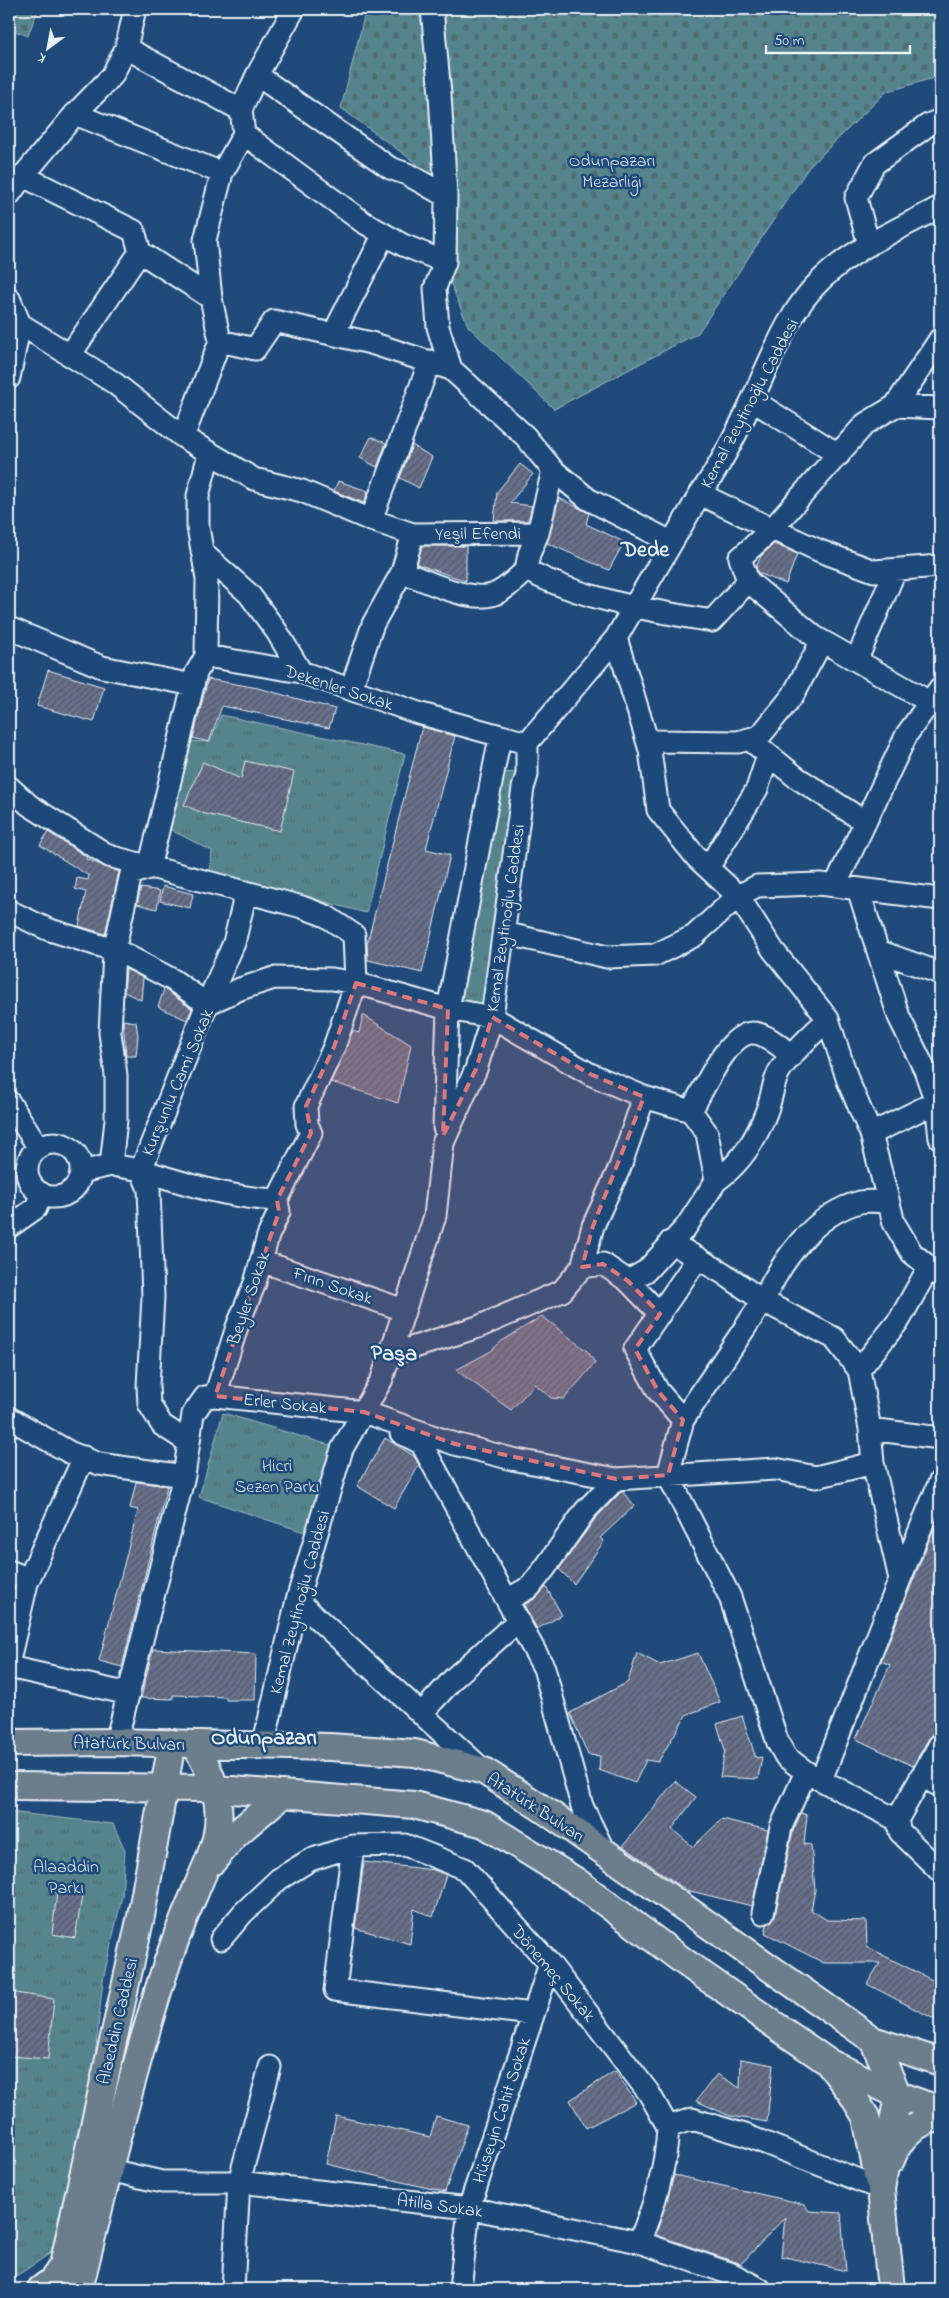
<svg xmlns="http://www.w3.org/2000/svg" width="949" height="2298" viewBox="0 0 949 2298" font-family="'Indie Flower',sans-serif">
<defs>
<pattern id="grass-tufts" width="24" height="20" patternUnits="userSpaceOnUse" patternTransform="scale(1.25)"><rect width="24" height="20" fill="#55848d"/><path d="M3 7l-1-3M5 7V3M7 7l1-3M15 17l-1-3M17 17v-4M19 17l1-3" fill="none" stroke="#4f6c72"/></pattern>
<pattern id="cemetery-stones" width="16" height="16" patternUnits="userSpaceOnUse" patternTransform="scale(1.25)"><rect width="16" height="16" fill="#55848d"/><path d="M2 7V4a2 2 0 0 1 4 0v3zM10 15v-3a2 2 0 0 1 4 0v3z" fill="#4f6c72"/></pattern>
<pattern id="building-hatch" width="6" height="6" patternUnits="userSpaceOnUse" patternTransform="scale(1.25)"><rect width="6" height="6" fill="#676f8a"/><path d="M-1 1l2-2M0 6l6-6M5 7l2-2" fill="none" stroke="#555a67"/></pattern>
</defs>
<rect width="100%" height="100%" fill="#1f4a7a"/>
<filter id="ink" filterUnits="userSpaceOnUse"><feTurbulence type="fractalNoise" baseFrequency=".02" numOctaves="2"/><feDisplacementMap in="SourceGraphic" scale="10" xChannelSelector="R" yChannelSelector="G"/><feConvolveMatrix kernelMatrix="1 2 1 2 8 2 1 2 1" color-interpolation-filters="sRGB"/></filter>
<g filter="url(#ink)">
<path fill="url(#grass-tufts)" stroke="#9ebac2" d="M221,715L405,754L366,913L210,871L212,851L165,827L187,741L210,742Z
M501,772L525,773L490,1006L461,1000Z
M223,1413L336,1447L307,1533L199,1497Z
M9,1812L113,1824L125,1850L122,1896L103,1980L88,2123L58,2248L18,2275H9Z"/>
<path fill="url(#cemetery-stones)" stroke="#9ebac2" d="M9,9H38L28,36L9,29Z
M366,9H940V76L886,92L809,167L698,333L554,409L468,326L451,284V189L341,108Z"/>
<path fill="url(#building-hatch)" stroke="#e8f1f8" d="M371,437L386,443L377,467L360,458Z
M412,445L432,457L419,488L400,478Z
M520,464L533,474L510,503L532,506L528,521H494L497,492Z
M338,481L368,491L364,503L334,491Z
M559,498L589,513L586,524L624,542L609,570L547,543Z
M774,544L797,554L786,584L758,573L756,567L761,556Z
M422,546H466V581L417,564Z
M48,670L104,687L94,722L37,706Z
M208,679L258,688L335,709L329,728L222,706L209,742L193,738Z
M422,727L455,736L426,849L450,855L422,973L368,960L367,944Z
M245,761L294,772L280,831L205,814L184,805L203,762L241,779Z
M48,832L87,857L86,859L119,872L105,934L79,926L86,892L75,889L77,878L88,880L89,876L40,845Z
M163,886L193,894L190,908L160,901Z
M141,888L160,891L157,909L137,904Z
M126,969L143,978L141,1000L124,992Z
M164,989L192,1009L187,1020L158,1007Z
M363,1015L411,1045L398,1103L331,1082L353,1031L359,1033Z
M123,1020L136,1022L138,1036L136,1056H126Z
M542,1316L588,1352L595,1363L564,1399L551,1398L535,1384L511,1410L456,1370L491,1351L502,1341Z
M385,1438L414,1456L419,1465L394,1508L357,1486Z
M136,1482L167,1486L122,1667L99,1661L138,1510L130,1508Z
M622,1491L634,1506L600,1538L604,1541L574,1584L559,1569L595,1519Z
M940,1513V1719L913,1766L856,1739L890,1665L881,1661Z
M546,1587L562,1615L537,1629L524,1605L536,1598Z
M153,1649L256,1654L255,1700H226V1697L173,1695V1699L141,1698Z
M637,1653L660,1665L698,1653L720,1702L686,1715L658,1762L646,1760L635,1783L599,1770L600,1756L588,1755L570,1713L628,1682Z
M742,1716L756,1758L762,1757L758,1779L720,1777L725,1750L717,1724Z
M675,1781L696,1797L672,1829L693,1847L722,1819L768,1830L752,1906L686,1890L623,1846Z
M801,1813L807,1815L804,1844L811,1845L815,1890L811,1910L827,1920L866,1921L867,1947L940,1984V2022L867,1984L880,1963H824L765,1933L767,1925L775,1916L793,1831Z
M364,1862L434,1870L446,1875L433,1917L414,1909L410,1944L355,1928Z
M57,1892L82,1896L75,1938L52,1934Z
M9,1992L54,1999L48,2059L9,2056Z
M741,2059L773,2065L767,2122L730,2116L696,2101L717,2074L740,2088Z
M615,2071L636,2102L586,2128L570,2100Z
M336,2116L430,2137L436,2116L468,2125L445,2192L326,2164Z
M674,2175L804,2204L809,2211L841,2213L846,2271L781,2256L785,2217L741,2264L656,2235Z"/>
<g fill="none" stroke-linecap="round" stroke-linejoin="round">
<g stroke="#e8f1f8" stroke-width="25">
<path id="minor" d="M432,9L440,94L446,196L445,262L435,288L438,327L451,369L525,436L553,470L588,499L671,542
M126,48L241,110
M257,75L294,9
M75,114L222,173
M244,134L241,110L257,75L390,168L407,174L446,196
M23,176L75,114L112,76L126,48L135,9
M9,195L23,176L134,231L140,252L70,355
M869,245L856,198L874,164L928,125L940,120
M140,252L211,298
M9,298L20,324L9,378
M20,324L113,382L183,437
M334,333L384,234
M220,341L211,298L205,240L222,173L244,134L363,222L403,245L445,262
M451,369L371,343L274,321L255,349L220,341L183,437L254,479L302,491L371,520L413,534L538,533L553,470
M752,400L839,455
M895,406L940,339
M700,494L772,529L865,424L895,406L940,408
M371,520L430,361
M538,533L529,554L526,570C584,600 648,610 712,621L748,581
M204,554L249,594L277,632L301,672
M940,566L874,571L820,551L772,529L740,558L748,581L815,637L940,708
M402,572C425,580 468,602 492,595C505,591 516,579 526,570
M9,628L102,667L193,685L149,868L131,874L114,951L110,1033L116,1075V1120L111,1165
M616,638L650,750
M822,641L793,695L760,736L738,742L656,741L650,750L658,810L696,857L738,896L773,950L828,1019L848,1081L871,1134L894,1223L912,1253L940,1276
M206,656L207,579L198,527V496L209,454
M857,659L895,571
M193,685L196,673L206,656L301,672L418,713L501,736
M351,689L373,624L402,572L413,534
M749,739L796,777L865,822
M9,787L29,805L109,856L302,907L326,916L354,935L356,983L334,1047L306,1106L307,1124L311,1133L277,1200C230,1198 186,1184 141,1170L207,1004L240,989L274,978L332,979L356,983L448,1009L492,1017L590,1074L644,1097L691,1111L707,1133L716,1181C740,1164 757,1138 767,1110C772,1098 773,1081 780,1070C793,1051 812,1035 828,1019
M708,868L757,789L768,755
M835,886L907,734L940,688
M858,889L899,1017L925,1070L936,1102L940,1138
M9,911L47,929L120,952L173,980L207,1004L234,943L246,892
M504,933L607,957L655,955L694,936L738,896L757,886L820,884L940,899
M878,951L940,973
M9,1102L39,1148
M691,1111C703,1091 728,1032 753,1033C766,1033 782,1048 792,1056
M444,1128L448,1009L497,752L501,736L527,743
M871,1134L936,1102
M27 1170a27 27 0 1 1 54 0a27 27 0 1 1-54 0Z
M81,1172L111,1165L141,1170L149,1189L153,1297L148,1386L149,1404L162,1425L188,1442
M9,1227L36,1208L41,1193
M670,1242L723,1273L763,1301L683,1420
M698,1258L635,1349L658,1391L683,1420L668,1475L730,1597L778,1743L786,1757L806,1772L897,1820L900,1832L940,1871
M261,1261L404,1310
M582,1267L593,1226L620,1167L644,1097
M628,1281L660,1314
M389,1355L478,1327L562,1291L582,1267L603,1264L628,1281L646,1271L686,1227L716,1181
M859,1370L900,1319L929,1267
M215,1396L237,1327L255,1283L268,1236L279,1212L277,1200
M9,1418L69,1452L99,1464L184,1476
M870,1429L940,1438
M401,1433L421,1443L544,1668L582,1806L605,1853
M9,1571L17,1574L27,1583
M900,1579L940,1481
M297,1600L484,1771
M507,1600L530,1587L545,1568L585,1511L616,1479
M9,1660L27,1583L84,1457
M9,1667L129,1694
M421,1714L455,1677L518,1621
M116,1742L184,1476L193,1414L205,1397L215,1396L364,1412L455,1444L512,1459L616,1479L775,1469L816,1477L873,1463
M263,1746L297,1600L342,1449L382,1379L435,1216L443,1143L476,1069L492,1017L523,788L527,775V743L616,638L700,494C721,465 738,431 753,398C772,357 789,309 823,278C856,247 901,228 940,207
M921,1776L940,1786
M821,1780L900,1579L873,1463L870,1429L859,1370L834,1338L763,1301C782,1260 814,1214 860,1202C868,1200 879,1202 887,1202
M897,1820L940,1744
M353,1846L335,1990L532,2014
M763,1913L781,1827L806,1772
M221,1939L243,1913L279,1879L310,1860L353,1846L405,1845L465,1869L550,1964L649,2093L668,2127L692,2119L745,2135L881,2189
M109,2170L162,2182H239L469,2208L639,2242L734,2275L760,2289
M639,2242C655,2204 666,2168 668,2127
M233,2289L239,2182L270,2067
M460,2289L469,2208L550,1964"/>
</g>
<g stroke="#e8f1f8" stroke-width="30">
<path id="major" d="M9,1743L116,1742L330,1747L415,1753L484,1771L546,1811L873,2040L940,2062
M9,1786L207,1788L257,1792L414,1805L484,1824L576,1881L690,1966L828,2062L898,2095L940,2110
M213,1861L236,1834L283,1794
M873,2040L898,2095L881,2189L891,2289
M830,2065L850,2091L866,2117L878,2179
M891,2160C899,2138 915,2121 940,2118
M41,2289L52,2281L63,2265L141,1916L172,1743
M79,2289C104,2188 129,2085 160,1985C170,1953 182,1921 196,1890C203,1872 214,1852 217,1833C223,1800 211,1772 195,1744"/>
</g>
<use href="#minor" stroke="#1f4a7a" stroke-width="21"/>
<use href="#major" stroke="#6c7d8c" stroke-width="26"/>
</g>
</g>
<path fill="#dd787b" fill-opacity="0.2" stroke="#dd787b" stroke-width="4" stroke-dasharray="10 6" stroke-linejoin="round" d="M356,983L448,1009L443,1136L476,1069L492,1017L590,1074L644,1097L593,1226L582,1267L603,1264L628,1281L660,1314L635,1349L658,1391L683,1420L668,1475L616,1479L455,1444L364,1412L215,1396L279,1212L277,1200L311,1133L306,1106L334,1047Z"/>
<g text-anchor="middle" stroke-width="5" stroke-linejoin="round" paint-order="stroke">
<g font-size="18" fill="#d2e1e8" stroke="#1f4a7a">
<text x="612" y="166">Odunpazarı<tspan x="612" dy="21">Mezarlığı</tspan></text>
<text x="277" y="1471">Hicri<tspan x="277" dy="21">Sezen Parkı</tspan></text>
<text x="66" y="1872">Alaaddin<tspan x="66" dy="21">Parkı</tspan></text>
</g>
<g font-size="18" fill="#e8f1f8" stroke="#1f4a7a">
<text transform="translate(749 403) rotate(-62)" y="6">Kemal Zeytinoğlu Caddesi</text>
<text x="478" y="539">Yeşil Efendi</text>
<text transform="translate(339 687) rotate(18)" y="6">Dekenler Sokak</text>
<text transform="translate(505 918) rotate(-82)" y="6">Kemal Zeytinoğlu Caddesi</text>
<text transform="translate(177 1082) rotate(-67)" y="6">Kurşunlu Cami Sokak</text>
<text transform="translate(333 1285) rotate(19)" y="6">Fırın Sokak</text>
<text transform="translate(248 1298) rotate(-71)" y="6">Beyler Sokak</text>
<text transform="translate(285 1403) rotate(6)" y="6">Erler Sokak</text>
<text transform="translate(299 1602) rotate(-75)" y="6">Kemal Zeytinoğlu Caddesi</text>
<text transform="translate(129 1743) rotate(1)" y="6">Atatürk Bulvarı</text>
<text transform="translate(536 1807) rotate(33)" y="6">Atatürk Bulvarı</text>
<text transform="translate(554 1973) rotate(50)" y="6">Dönemeç Sokak</text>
<text transform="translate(117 2021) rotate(-77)" y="6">Alaeddin Caddesi</text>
<text transform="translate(501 2110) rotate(-72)" y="6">Hüseyin Cahit Sokak</text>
<text transform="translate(440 2205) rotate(8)" y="6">Atilla Sokak</text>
</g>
<g font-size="22" font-weight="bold" fill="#e8f1f8" stroke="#1f4a7a">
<text x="645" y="556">Dede</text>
<text x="394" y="1360">Paşa</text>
<text x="264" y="1744">Odunpazarı</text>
</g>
</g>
<rect width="949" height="2298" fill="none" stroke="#1f4a7a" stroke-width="30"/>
<rect x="15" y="15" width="919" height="2268" fill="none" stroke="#e8f1f8" stroke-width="2" filter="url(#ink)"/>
<g transform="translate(48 48) rotate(212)" stroke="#1f4a7a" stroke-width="4" paint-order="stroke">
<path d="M0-4L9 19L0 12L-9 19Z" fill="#e8f1f8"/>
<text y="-8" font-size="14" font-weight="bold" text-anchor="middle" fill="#e8f1f8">K</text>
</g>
<path d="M766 45v8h144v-8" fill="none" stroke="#e8f1f8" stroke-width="2.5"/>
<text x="774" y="45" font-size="15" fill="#e8f1f8" stroke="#1f4a7a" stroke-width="4" paint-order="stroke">50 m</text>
</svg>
